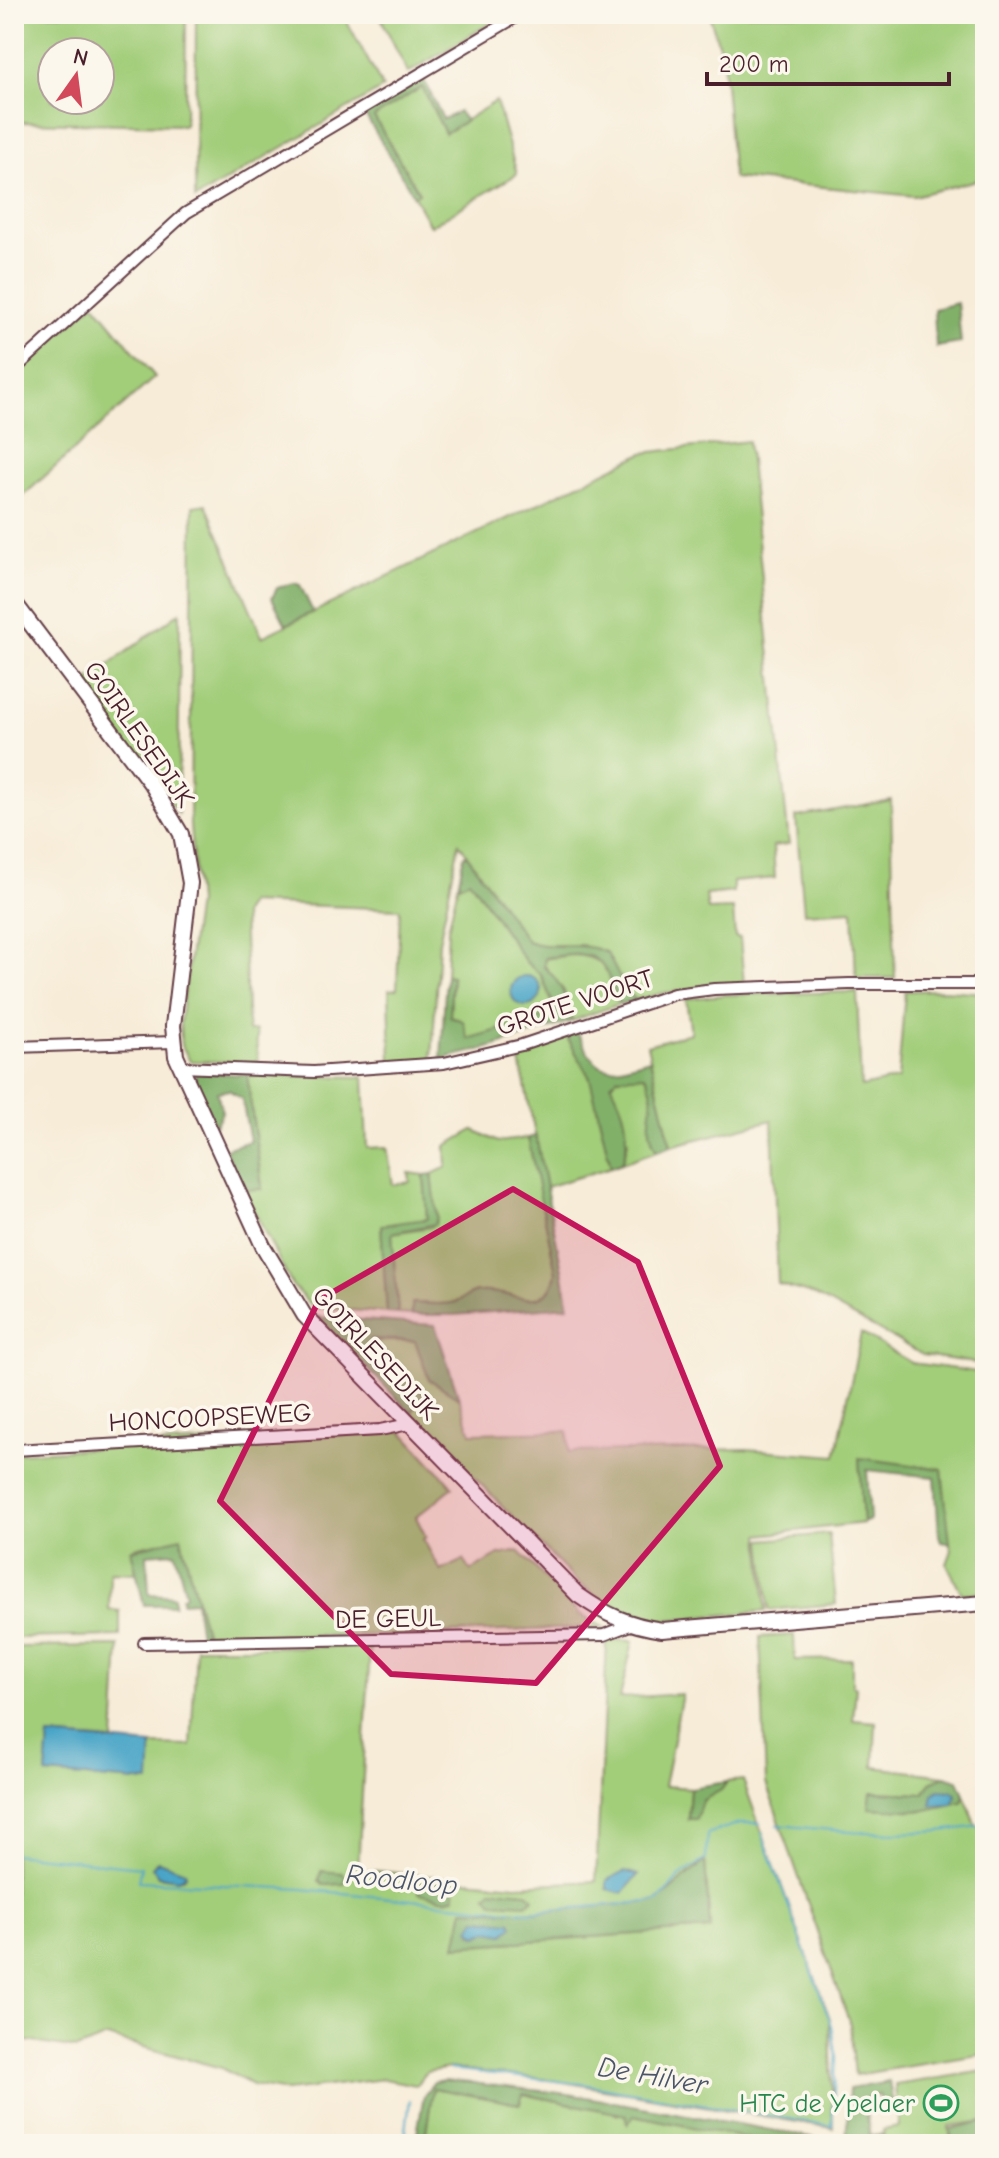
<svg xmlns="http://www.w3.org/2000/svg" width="999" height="2158" viewBox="0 0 999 2158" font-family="'Comic Neue',sans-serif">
<rect width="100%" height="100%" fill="#fbf7ec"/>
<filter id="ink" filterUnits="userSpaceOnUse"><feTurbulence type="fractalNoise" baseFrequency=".0125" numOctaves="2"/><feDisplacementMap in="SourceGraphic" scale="16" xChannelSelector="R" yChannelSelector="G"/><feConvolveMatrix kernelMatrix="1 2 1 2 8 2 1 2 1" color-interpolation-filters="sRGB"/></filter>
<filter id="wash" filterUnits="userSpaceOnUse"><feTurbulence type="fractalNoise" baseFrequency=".006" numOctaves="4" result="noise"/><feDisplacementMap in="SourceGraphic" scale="32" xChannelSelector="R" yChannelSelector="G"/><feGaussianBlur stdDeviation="1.8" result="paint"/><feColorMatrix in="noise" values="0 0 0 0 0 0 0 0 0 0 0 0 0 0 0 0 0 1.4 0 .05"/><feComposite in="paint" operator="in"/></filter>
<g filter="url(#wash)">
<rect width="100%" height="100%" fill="#f7ecd8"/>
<path fill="#a2cd79" stroke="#767652" stroke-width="2" fill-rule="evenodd" d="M14,14H186L185,125L14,122ZM52,52H100V100H52Z
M196,14H343L383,88L195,199Z
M379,14H505L408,73Z
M709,14H985V178L914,196L733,178L723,59Z
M422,87L445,133L496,101L517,174L430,226L414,196L419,193L374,117Z
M94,303L155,377L14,504V375Z
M748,441L789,844L773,846L775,878L733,882V892L706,895L708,910L733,909L735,937L740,938L744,984L663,993L636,1000L626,990L623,980L583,945H537L527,941L459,843L439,942L432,1059L391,1063L389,990L397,989L400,909L249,903L243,914L248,1031H256L258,1062L190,1061L181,1044L180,1022L197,903L190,825L193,506L206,504L262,637L643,453Z
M180,612L178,813L83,684Z
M891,800L895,978H856L853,910L804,913L796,817Z
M469,879L526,962L541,975L557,1014L467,1039L458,1018L450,1016L452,976L446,975L448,929L458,885ZM523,977H530L533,1004C525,1007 518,1005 513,998L514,983Z
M570,955C608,956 608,973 619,1004L572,1021L564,991L542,962L544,959Z
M945,990L985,993V1273L980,1274L981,1295L985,1296L982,1364L923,1355L815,1295L778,1284L772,1120L671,1146L647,1045L691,1033L686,999L725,995L857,992L861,1087L898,1079L905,991Z
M566,1035L590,1078L611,1167L546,1187L518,1051Z
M641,1072C665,1091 641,1121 657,1151L622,1163L628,1142L611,1079Z
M247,1075L364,1077L367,1148L387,1147L393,1185L410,1182L409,1173L424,1175L427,1219L381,1226L387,1313L312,1307L292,1285L243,1190L262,1186Z
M474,1130L498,1142L528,1138L556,1272C549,1319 507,1288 479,1292C470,1292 464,1299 456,1302C444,1306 425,1303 412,1303V1315L398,1314L392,1233L431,1227L437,1217L432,1174L447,1167L446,1146Z
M861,1333L912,1363L985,1373V1592L962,1594L947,1564L952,1550L947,1536L942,1469L859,1459L863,1523L760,1535L766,1611L664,1620L624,1612L601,1600L576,1581L411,1413L425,1394L369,1341H416L429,1379L459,1398L471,1433L568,1431L569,1452L746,1449L836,1456Z
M402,1431L453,1487L416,1517L426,1537L423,1539L441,1571L464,1560L471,1571L499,1555L519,1551L579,1614L603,1627L405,1635L206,1636L181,1538L133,1548L136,1573L110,1572L109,1610L120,1611V1636L14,1638V1453Z
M829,1534L836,1604L769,1610L762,1540Z
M794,1635L795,1660L852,1659V1686L856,1687L853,1720L876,1722L874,1767L945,1776L931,1782L924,1794L871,1792L962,1802L964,1794L976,1826L985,1825V2054L855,2075L850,2024L766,1783L760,1637Z
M607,1640L633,1641L620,1698L682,1694L664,1786L690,1788L688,1819L708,1795L721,1790L727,1782L743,1780L830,2019L833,2128L551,2080L450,2068L427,2072L416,2085L384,2079L287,2091L252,2085L221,2068L107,2037L77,2049L14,2039V1647L119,1646L114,1741L49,1736L46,1774L149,1782L152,1745L191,1746L196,1647H370L358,1869L516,1885L596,1881ZM158,1861L181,1870L183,1878L158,1876L155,1863ZM705,1861L710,1929L457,1946L513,1913L657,1901Z
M985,2071V2121L949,2126L951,2144H857L856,2141L884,2138L883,2130L899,2127L895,2085Z
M433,2088L520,2104L522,2094L627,2115L628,2123L633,2115L774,2144H424Z"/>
<path fill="#81b069" stroke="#66684a" stroke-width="2" fill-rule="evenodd" d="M423,78L443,119L459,112L466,121L445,133L422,87L374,117L419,193L414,196L364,113Z
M957,303L961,343L936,347L934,309Z
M294,583L300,585L313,612L286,625L272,598L277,588Z
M464,855H467L527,941C553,951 581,940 607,953L626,990L636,1000L619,1004C601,954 599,950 545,958L544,967C562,982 566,998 572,1021L488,1048L441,1059L446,975L452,976L450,1016L463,1021L468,1039L557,1013L541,975L526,962L470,880L458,885Z
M577,1031C598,1077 605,1072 650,1059L671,1146L657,1151C638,1116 664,1106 645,1075L618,1077L611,1084C625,1108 632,1137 622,1163L611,1167L590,1078L566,1035Z
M195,1072L247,1075L262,1189L243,1190L225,1149L250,1141L242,1099L229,1090L217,1092L222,1112L215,1126L196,1085Z
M536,1136L569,1306L454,1315H412V1303C425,1303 444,1306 456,1302C464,1299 470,1293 479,1292C507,1288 549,1319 556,1272L528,1138Z
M432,1174L437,1217L435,1224L392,1233L398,1314L387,1313L381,1225L427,1219L424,1175Z
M317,1317L435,1325L459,1398L429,1379L415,1341L370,1339L425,1394L411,1413Z
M859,1458L942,1469L950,1543L941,1542L939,1535L935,1477L867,1470L870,1520L863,1523Z
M181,1537L184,1550L206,1636H200L195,1601L182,1602V1597L186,1594L175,1552L147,1554L149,1594L174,1596V1605H144L131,1550Z
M945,1776L958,1780L964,1794L962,1802L922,1811L869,1808L871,1792L924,1794L931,1782Z
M727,1782L721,1790L702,1801L696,1819H688L690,1788Z
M705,1861L710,1929L456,1946L464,1909L538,1912L657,1901ZM501,1922H511L504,1934L488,1931L477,1936L472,1933Z
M321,1871L342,1873L346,1877L344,1884L323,1885L319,1881Z
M426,1881L453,1885L455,1897L446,1899L419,1893V1884Z
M493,1889L527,1892L534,1898L527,1904L493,1902L487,1895Z
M444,2080L569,2094L833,2141V2144H774L634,2115L628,2124L626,2115L523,2094L520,2104L433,2088L424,2144H415L424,2095L434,2082Z
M889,2082L893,2104L883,2105L879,2095L863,2099L870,2135L883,2134V2139L846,2144L849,2089Z
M985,2121V2144L968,2141L952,2144L950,2129Z"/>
<path fill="#49a5c7" stroke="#4a6279" stroke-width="2" d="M511 991a15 15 0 1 1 30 0a15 15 0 1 1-30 0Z
M49,1736L152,1745L150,1782L46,1774Z
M938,1790L952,1791L956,1795L953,1804L931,1805L933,1795Z
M158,1861L185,1871L186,1875L178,1879L158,1876L152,1867Z
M625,1871L638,1875L623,1893L607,1889V1880Z
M476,1919L511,1922L513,1926L504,1934L488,1931L477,1936L470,1929Z"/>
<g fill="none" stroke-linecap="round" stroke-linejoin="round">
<path stroke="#49a5c7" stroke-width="2" d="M778,1825C849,1832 914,1838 985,1825
M14,1854L141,1867L138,1881L302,1889L529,1912L658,1901L680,1876L706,1859L707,1834L740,1823H760
M449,2069L583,2084L832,2126L836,2056L832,2026L762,1833
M404,2144L410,2100"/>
</g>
</g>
<g filter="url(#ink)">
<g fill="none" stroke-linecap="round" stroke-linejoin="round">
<g stroke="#643e45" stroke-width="14">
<path id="street" d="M14,370L186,213L521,14
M14,1047L174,1042
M181,1067L314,1072L444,1063L522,1045L674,994L714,989L849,984H985
M14,1450L380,1430L409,1424
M144,1643L604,1635L630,1625"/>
</g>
<g stroke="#643e45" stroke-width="18">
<path id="secondary" d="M14,602L152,785L181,834L190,883L173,1026L176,1056L263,1246L304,1315L578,1595C606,1615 628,1625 662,1630L985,1603"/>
</g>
<use href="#street" stroke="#fff" stroke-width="10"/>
<use href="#secondary" stroke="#fff" stroke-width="14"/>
</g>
</g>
<path fill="#c2185b" fill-opacity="0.2" stroke="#c2185b" stroke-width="6" stroke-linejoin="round" d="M513,1189L638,1262L720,1466L536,1683L391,1674L220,1501L319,1300Z"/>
<defs>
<g id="stadium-ring" transform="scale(1.8)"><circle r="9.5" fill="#fbf7ec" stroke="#2e9e5b" stroke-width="1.5"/><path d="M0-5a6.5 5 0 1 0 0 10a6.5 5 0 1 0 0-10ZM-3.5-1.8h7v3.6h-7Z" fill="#2e9e5b"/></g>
</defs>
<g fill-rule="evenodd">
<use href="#stadium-ring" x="941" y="2103"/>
</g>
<g text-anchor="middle" stroke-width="7" stroke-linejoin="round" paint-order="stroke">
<g font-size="26" fill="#4a1f2b" stroke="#fbf7ec">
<text transform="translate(140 734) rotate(55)" y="9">GOIRLESEDIJK</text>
<text transform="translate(575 1002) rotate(-18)" y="9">GROTE VOORT</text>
<text transform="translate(376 1353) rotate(47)" y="9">GOIRLESEDIJK</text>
<text transform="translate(210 1417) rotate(-3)" y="9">HONCOOPSEWEG</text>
<text transform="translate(388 1618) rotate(-1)" y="9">DE GEUL</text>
</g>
<g font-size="26" fill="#27864d" stroke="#fbf7ec" text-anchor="end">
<text x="915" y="2112">HTC de Ypelaer</text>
</g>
<g font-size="28" font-style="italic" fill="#4a5569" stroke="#fbf7ec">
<text transform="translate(402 1879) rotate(6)" y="10">Roodloop</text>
<text transform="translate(653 2075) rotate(10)" y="10">De Hilver</text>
</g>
</g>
<rect width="999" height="2158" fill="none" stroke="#fbf7ec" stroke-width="48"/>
<g transform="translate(76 76) rotate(14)"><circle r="38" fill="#fbf7ec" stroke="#b4a19f" stroke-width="2"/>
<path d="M0-6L14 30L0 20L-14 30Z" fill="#d1495b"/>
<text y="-12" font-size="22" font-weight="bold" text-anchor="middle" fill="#4a1f2b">N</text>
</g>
<path d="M707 72v12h242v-12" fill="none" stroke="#4a1f2b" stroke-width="4"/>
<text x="719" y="72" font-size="24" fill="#4a1f2b" stroke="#fbf7ec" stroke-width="6" paint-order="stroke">200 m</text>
</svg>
